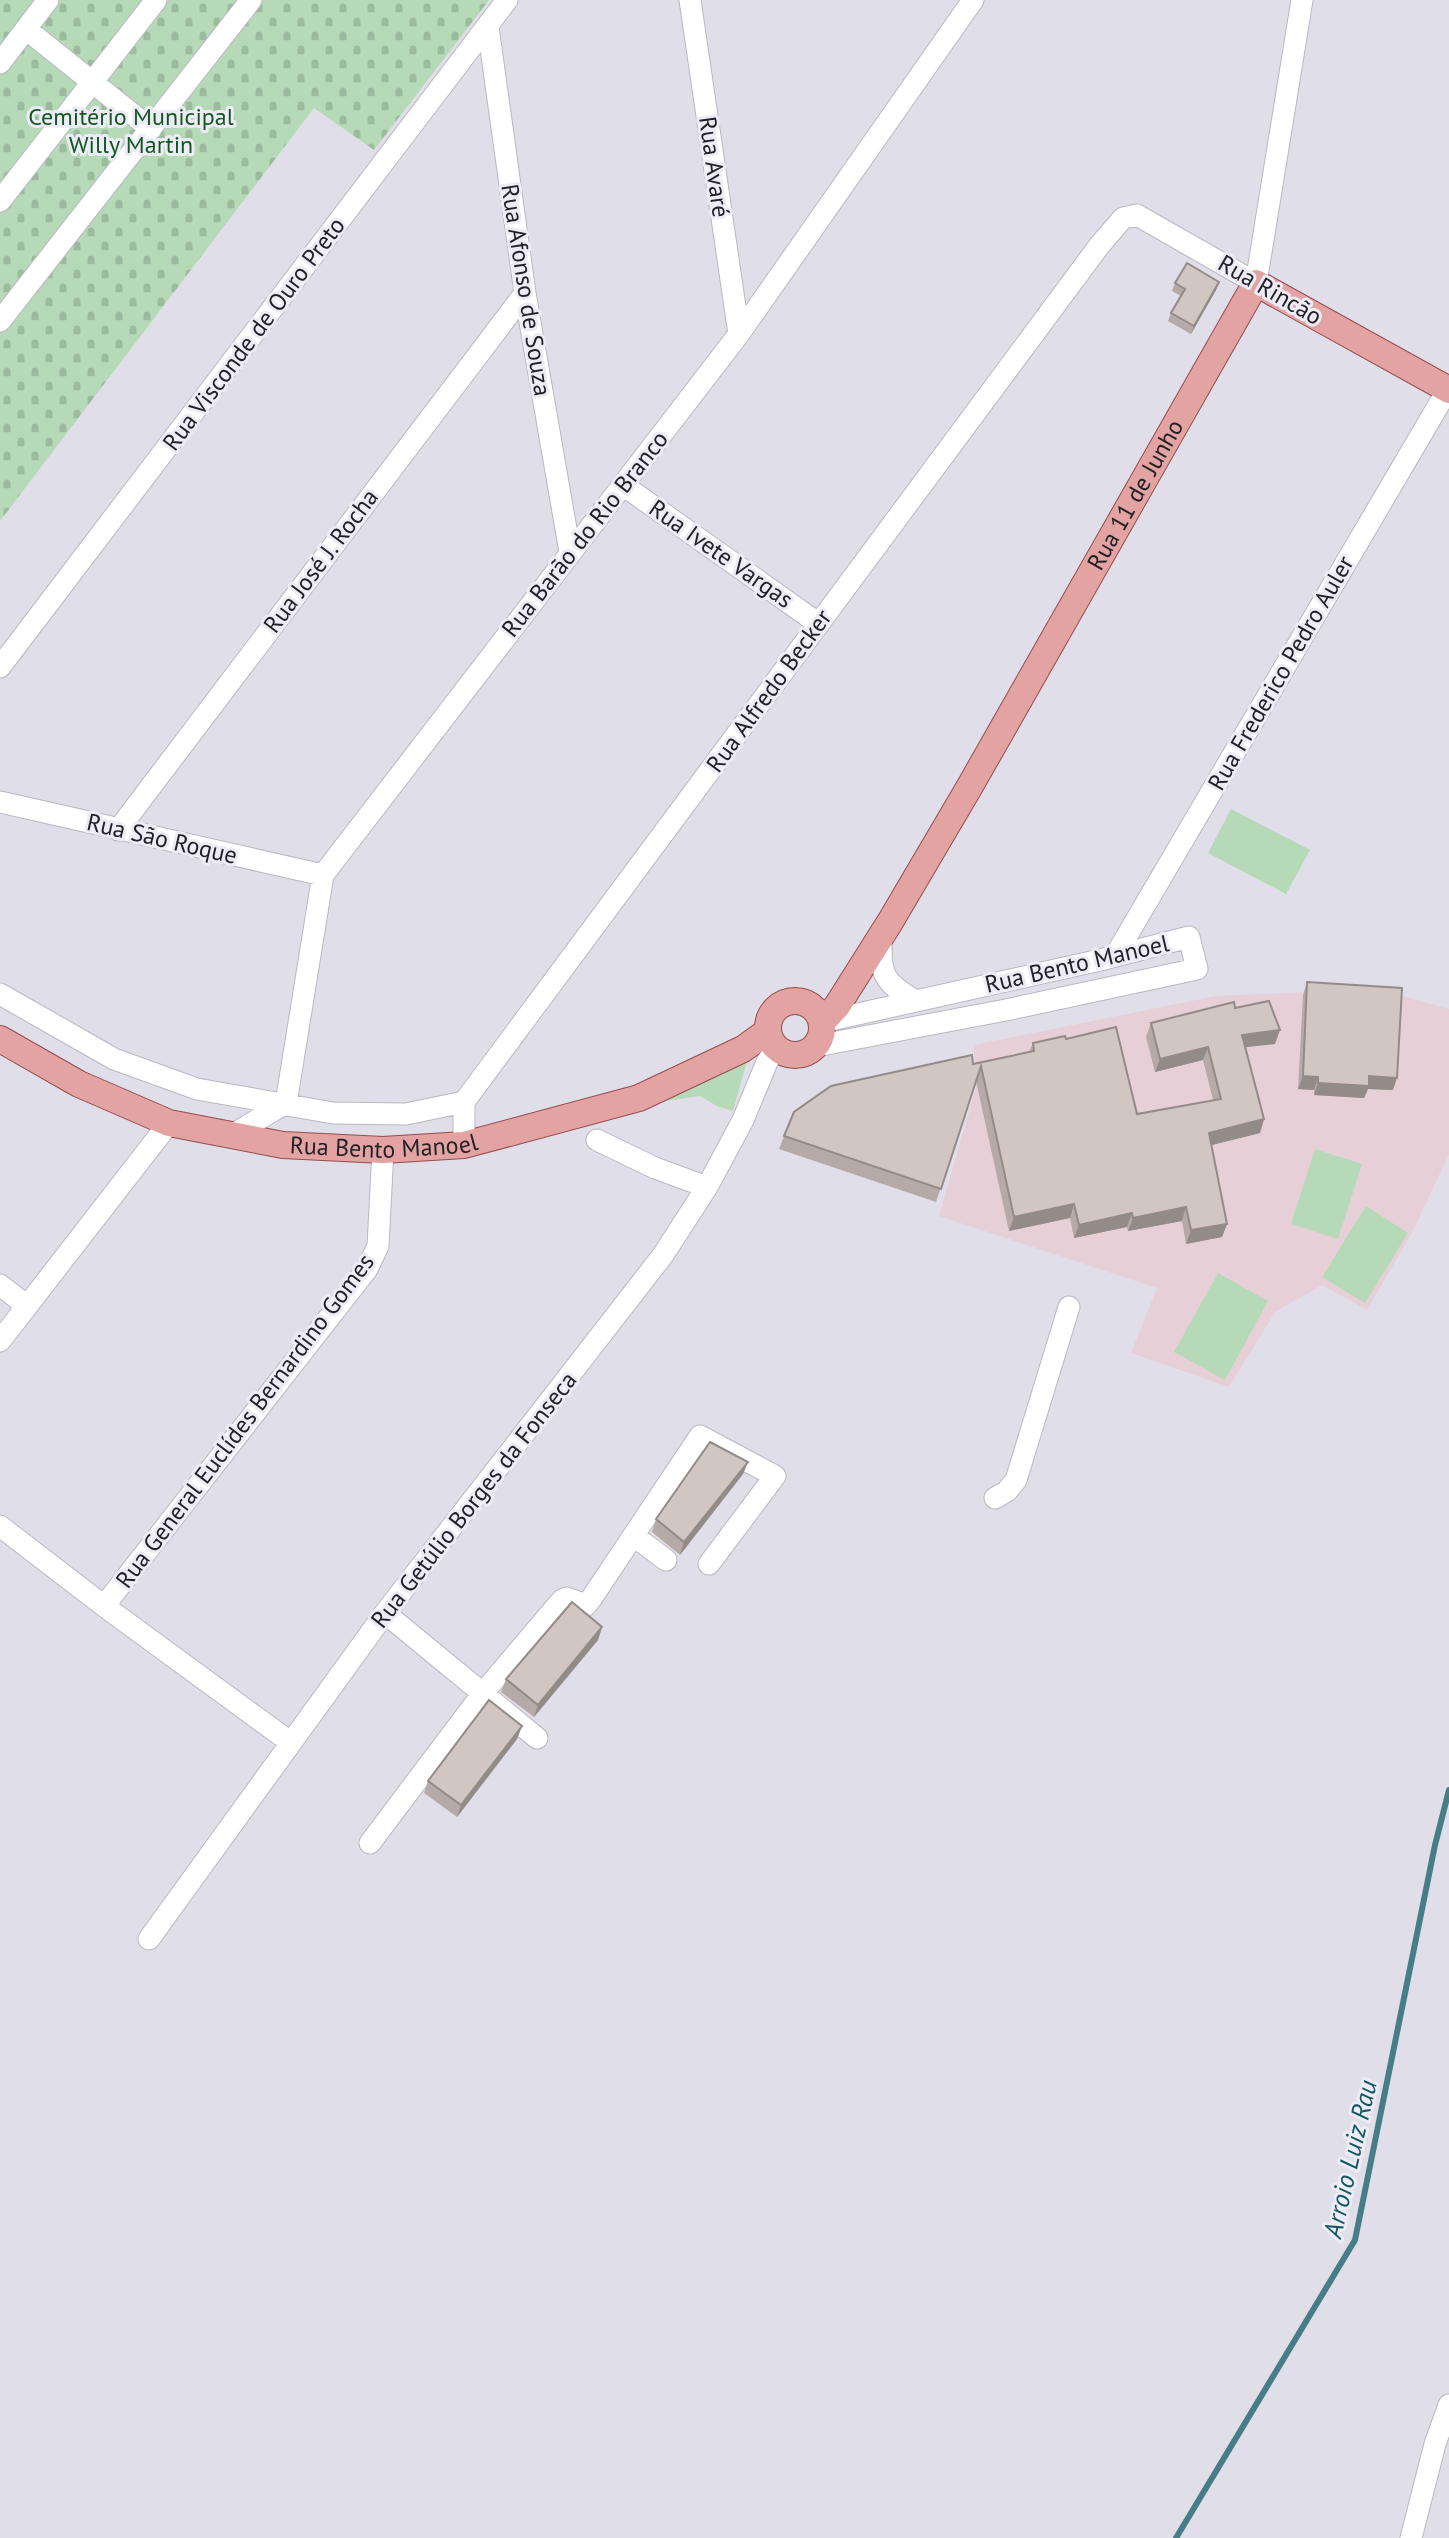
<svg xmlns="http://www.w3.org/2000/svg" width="1449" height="2538" viewBox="0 0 1449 2538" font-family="'PT Sans',sans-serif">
<defs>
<pattern id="cemetery-stones" width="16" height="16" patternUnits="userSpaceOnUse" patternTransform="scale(1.75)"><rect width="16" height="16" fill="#b6dab8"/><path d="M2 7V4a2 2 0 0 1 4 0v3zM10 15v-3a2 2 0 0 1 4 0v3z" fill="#9cbb9e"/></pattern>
</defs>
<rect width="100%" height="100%" fill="#e0dee9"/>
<path fill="#e7cfd7" d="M1377,989L1449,1009V1154L1414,1229L1367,1310L1322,1285L1275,1312L1229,1387L1131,1353L1157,1288L939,1216L976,1088L974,1045L1216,996Z"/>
<path fill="url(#cemetery-stones)" d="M0,0H489L374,150L314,108L0,521Z"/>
<path fill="#b6dab8" d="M1231,809L1310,850L1286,894L1208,853Z
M748,1057L733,1111L717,1106L700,1096L664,1101L661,1094Z
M1315,1149L1362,1164L1338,1239L1291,1224Z
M1366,1206L1408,1233L1365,1303L1322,1277Z
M1218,1273L1268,1301L1225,1380L1174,1352Z"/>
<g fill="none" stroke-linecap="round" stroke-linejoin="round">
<path stroke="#467d86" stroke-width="6" d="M1176,2538L1355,2240L1435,1845L1449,1790"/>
<g stroke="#b9b8c2" stroke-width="23">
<path id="minor" d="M690,0L739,334
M488,27L525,293L570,552
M26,29L151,129
M0,63L48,0
M0,201L156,0
M0,321L251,0
M623,485L819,624
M0,667L507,0
M0,802L323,875
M118,830L525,293
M881,936C881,974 881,981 916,1001
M1115,956L1448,389
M0,994L114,1059L197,1089L333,1113L406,1114L464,1102
M816,1046L1006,1010L1197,969L1189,937L1100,960L822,1022
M286,1103L323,875L739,334L973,0
M232,1135L286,1103
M597,1140L655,1168L707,1187
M464,1145V1102L1099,246L1123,218L1137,215L1256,283L1302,0
M0,1285L27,1306
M0,1341L169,1123
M995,1498L1007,1491L1016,1480L1069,1307
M0,1526L104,1606L290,1742
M634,1536L666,1560
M104,1606L367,1269L378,1246L383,1150
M385,1613L537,1738
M370,1843L483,1693L562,1600L567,1598L586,1605L591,1599L700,1436L775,1476L709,1564
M149,1939L385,1613L663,1255L707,1187L743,1120L767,1062L776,1048
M1411,2538L1435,2444L1449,2405"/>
</g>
<g stroke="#934d4e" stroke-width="28">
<g id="major">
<circle cx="795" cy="1028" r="27"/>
<path id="s1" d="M822,1022L837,1006L890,922L970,786L1256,283L1449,390"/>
<path id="s2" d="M0,1039L79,1084L169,1123L283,1145L383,1150L464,1145L639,1098L743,1049L768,1031"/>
</g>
</g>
<use href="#minor" stroke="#fff" stroke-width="21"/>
<use href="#major" stroke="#e3a3a2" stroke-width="26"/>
</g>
<path fill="#b5aaa8" d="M1219,282L1216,290L1191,334L1168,321L1171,313L1181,296L1172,291L1175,283Z
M1307,982L1393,1090L1368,1089L1364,1098L1314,1095V1090L1298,1089L1303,995Z
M1235,1008L1275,1044L1246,1047L1264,1119L1260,1133L1211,1145L1227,1224L1222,1237L1186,1244L1182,1221L1128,1231L1127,1227L1074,1238L1070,1218L1009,1231L976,1081L936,1202L779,1149L784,1136L973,1064L1029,1052L1033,1043L1066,1039L1137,1114L1213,1100L1203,1060L1155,1072L1146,1037L1151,1023Z
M748,1462L743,1474L680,1555L652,1532L656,1519Z
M602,1627L598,1640L534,1717L501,1692L506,1679Z
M522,1726L517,1739L457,1817L424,1793L428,1781Z"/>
<path fill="#938b88" d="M1219,282L1216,290L1191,334L1194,326Z
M1280,1030L1275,1044L1238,1048L1242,1035Z
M1208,1047L1203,1060L1155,1072L1160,1059Z
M1303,1076L1318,1077L1314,1090L1298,1089Z
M1369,1076L1397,1078L1393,1090L1368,1089L1364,1098L1314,1095L1318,1083Z
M1264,1119L1260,1133L1204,1147L1209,1133Z
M1074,1204L1070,1218L1009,1231L1014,1217Z
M1186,1207L1182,1221L1128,1231L1133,1218Z
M1132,1213L1127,1227L1074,1238L1079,1225Z
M1227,1224L1222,1237L1186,1244L1191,1230Z
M748,1462L743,1474L680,1555L684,1542Z
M602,1627L598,1640L534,1717L538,1705Z
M522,1726L517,1739L457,1817L461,1805Z"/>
<path fill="#d2c6c3" stroke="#938b88" stroke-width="2" d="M1187,263L1219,282L1194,326L1171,313L1185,289L1175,283Z
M1307,982L1402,988L1397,1078L1369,1076V1086L1318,1083V1077L1303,1076Z
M1269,1001L1280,1030L1242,1035L1264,1119L1209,1133L1227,1224L1191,1230L1186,1207L1133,1218L1132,1213L1079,1225L1074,1204L1014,1217L981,1066L941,1189L784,1136L794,1112L831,1086L972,1055L973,1064L1034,1051L1033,1043L1065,1036L1066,1039L1116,1027L1137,1114L1221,1099L1208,1047L1160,1059L1151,1023L1234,1002L1235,1008Z
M710,1442L748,1462L684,1542L656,1519Z
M572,1602L602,1627L538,1705L506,1679Z
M489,1700L522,1726L461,1805L428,1781Z"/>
<g text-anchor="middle" stroke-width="6" stroke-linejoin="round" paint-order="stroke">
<g font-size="24" fill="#125720" stroke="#edecf6">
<text x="131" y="125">Cemitério Municipal<tspan x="131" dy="28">Willy Martin</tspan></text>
</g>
<g font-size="24" fill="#222125" stroke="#edecf6">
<text transform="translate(714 167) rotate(82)" y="8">Rua Avaré</text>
<text transform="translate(526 290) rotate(81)" y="8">Rua Afonso de Souza</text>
<text transform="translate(1270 290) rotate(30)" y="8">Rua Rincão</text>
<text transform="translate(254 334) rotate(-53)" y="8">Rua Visconde de Ouro Preto</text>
<text dy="8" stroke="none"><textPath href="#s1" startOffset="614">Rua 11 de Junho</textPath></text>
<text transform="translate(585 534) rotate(-52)" y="8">Rua Barão do Rio Branco</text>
<text transform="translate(721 554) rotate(35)" y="8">Rua Ivete Vargas</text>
<text transform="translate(321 561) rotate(-53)" y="8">Rua José J. Rocha</text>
<text transform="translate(1281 673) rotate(-60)" y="8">Rua Frederico Pedro Auler</text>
<text transform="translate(769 691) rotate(-54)" y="8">Rua Alfredo Becker</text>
<text transform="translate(162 839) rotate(13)" y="8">Rua São Roque</text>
<text transform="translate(1077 964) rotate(-13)" y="8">Rua Bento Manoel</text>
<text dy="8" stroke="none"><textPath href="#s2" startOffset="406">Rua Bento Manoel</textPath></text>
<text transform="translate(245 1421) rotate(-53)" y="8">Rua General Euclídes Bernardino Gomes</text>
<text transform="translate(474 1500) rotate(-52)" y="8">Rua Getúlio Borges da Fonseca</text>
</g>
<g font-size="26" font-style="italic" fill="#11575f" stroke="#edecf6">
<text transform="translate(1350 2159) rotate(-77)" y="9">Arroio Luiz Rau</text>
</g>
</g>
</svg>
